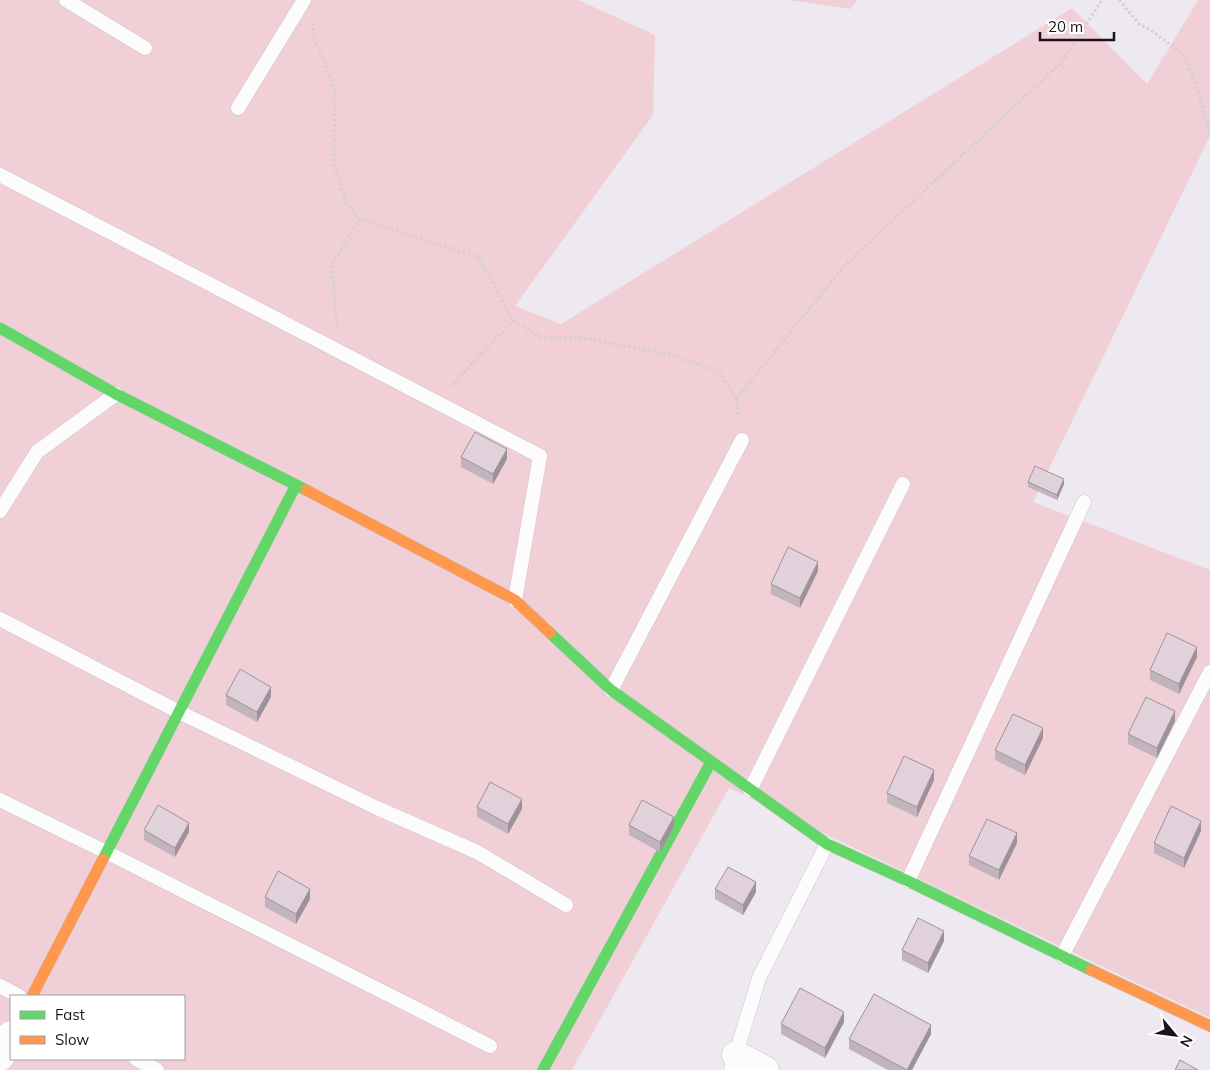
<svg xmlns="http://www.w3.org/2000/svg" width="1210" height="1070" viewBox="0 0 1210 1070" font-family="Mulish,sans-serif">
<rect width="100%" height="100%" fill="#eee8f0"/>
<path fill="#f1cfd6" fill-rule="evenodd" d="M0,0H578L655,35L653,115L515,306L561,324L1072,8L1147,84L1198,0H1210V136L1033,502L1210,570V1018L729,788L572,1070H0ZM11,996H184V1059H11Z
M789,0H857L851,9Z"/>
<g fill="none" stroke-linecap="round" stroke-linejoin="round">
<g stroke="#cbc6cd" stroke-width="15">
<path id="lane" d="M66,0L145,48
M238,108L304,0
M0,175L540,456L515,600
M0,511L37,452L116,394
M0,619L179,712L377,808L477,852L566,905
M611,690L742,440
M750,790L903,484
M0,800L106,852L490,1046
M908,881L1084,502
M1062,956L1210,672
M0,986L19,996
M136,1059L157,1070
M731,1070L759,978L827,844"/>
</g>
<g stroke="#cbc6cd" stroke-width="29">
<path id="street" d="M736,1055L765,1070
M0,1057L11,1035"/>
</g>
<g stroke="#cbc6cd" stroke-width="12">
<path id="fast" d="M0,328L116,394L306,490
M550,633L611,690L827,844L908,881L1091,970
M103,859L296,485
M543,1070L711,762"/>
</g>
<g stroke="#cbc6cd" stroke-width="12">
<path id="slow" d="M306,490L515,600L550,633
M1091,970L1210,1026
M32,996L103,859"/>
</g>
<path stroke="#d2d0d3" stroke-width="3" stroke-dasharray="2.5 2.5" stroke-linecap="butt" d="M1119,0L1139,24L1151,30L1185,56L1200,98L1210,134
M313,23L314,37L335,89L334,164L346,202L360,219L479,257L513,321L543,338H582L668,354L720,372L736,399L739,421
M337,328L332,264L360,219
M450,387L513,321
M736,399L846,264L1063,61L1102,0"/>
<use href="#lane" stroke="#fcfcfd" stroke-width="14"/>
<use href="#street" stroke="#fcfcfd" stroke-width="28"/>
<use href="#fast" stroke="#63d668" stroke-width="11"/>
<use href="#slow" stroke="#ff974d" stroke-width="11"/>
</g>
<path fill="#c1b4bc" d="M461,457L507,459L493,484L461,467Z
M1028,482L1064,484L1057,500L1028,487Z
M818,571L800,608L771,594V584Z
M1197,657L1179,694L1150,680V670Z
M226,695L271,697L257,722L226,705Z
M1175,721L1157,758L1128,744V734Z
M1043,738L1025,775L995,760V750Z
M934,780L917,817L887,803V793Z
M477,807L522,809L508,834L477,817Z
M629,825L674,827L660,852L629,835Z
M144,830L189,832L175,857L144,840Z
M1201,831L1184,868L1154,853V843Z
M1017,843L999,880L969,865V856Z
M715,889L756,892L743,915L715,899Z
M265,897L310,899L296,924L265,907Z
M944,941L928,973L902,960V950Z
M844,1022L825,1058L781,1034V1024Z
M931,1034L912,1070H888L849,1049V1039Z"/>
<path fill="#9d9299" d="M507,449V459L493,484V474Z
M1064,479V484L1057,500V495Z
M818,562V571L800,608V598Z
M1197,647V657L1179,694V684Z
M271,687V697L257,722V712Z
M1175,711V721L1157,758V748Z
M1043,728V738L1025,775V765Z
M934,770V780L917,817V807Z
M522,799V809L508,834V824Z
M674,817V827L660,852V842Z
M1201,821V831L1184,868V858Z
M189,823V832L175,857V848Z
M1017,833V843L999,880V870Z
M756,882V892L743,915V905Z
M310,889V899L296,924V914Z
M944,931V941L928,973V963Z
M844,1012V1022L825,1058V1048Z
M931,1025V1034L912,1070H907Z"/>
<path fill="#e0d1db" stroke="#9d9299" d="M475,432L507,449L493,474L461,457Z
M1035,466L1064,479L1057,495L1028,482Z
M788,547L818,562L800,598L771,584Z
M1167,633L1197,647L1179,684L1150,670Z
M240,669L271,687L257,712L226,695Z
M1146,697L1175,711L1157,748L1128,734Z
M1013,714L1043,728L1025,765L995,750Z
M904,756L934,770L917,807L887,793Z
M490,782L522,799L508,824L477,807Z
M642,800L674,817L660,842L629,825Z
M158,805L189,823L175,848L144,830Z
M1171,806L1201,821L1184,858L1154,843Z
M987,819L1017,833L999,870L969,856Z
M728,867L756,882L743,905L715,889Z
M278,871L310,889L296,914L265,897Z
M918,918L944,931L928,963L902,950Z
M800,988L844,1012L825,1048L781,1024Z
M874,994L931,1025L907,1070L849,1039Z
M1180,1060L1198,1070H1175Z"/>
<rect x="10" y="995" width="175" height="65" fill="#ffffff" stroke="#a3a1a3"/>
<rect x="20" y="1011" width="25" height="8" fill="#63d668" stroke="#a3a1a3"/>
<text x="55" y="1020" font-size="15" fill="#19151a">Fast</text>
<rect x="20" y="1036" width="25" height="8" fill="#ff974d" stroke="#a3a1a3"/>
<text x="55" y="1045" font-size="15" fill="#19151a">Slow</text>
<g transform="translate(1175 1035) rotate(119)" stroke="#ffffff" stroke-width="4" paint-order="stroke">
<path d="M0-4L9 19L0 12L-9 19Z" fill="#19151a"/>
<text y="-8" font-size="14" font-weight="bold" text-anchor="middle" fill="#19151a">N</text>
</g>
<path d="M1040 32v8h74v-8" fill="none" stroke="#19151a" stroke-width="2.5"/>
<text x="1048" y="32" font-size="15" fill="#19151a" stroke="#ffffff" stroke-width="4" paint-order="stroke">20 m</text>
</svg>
